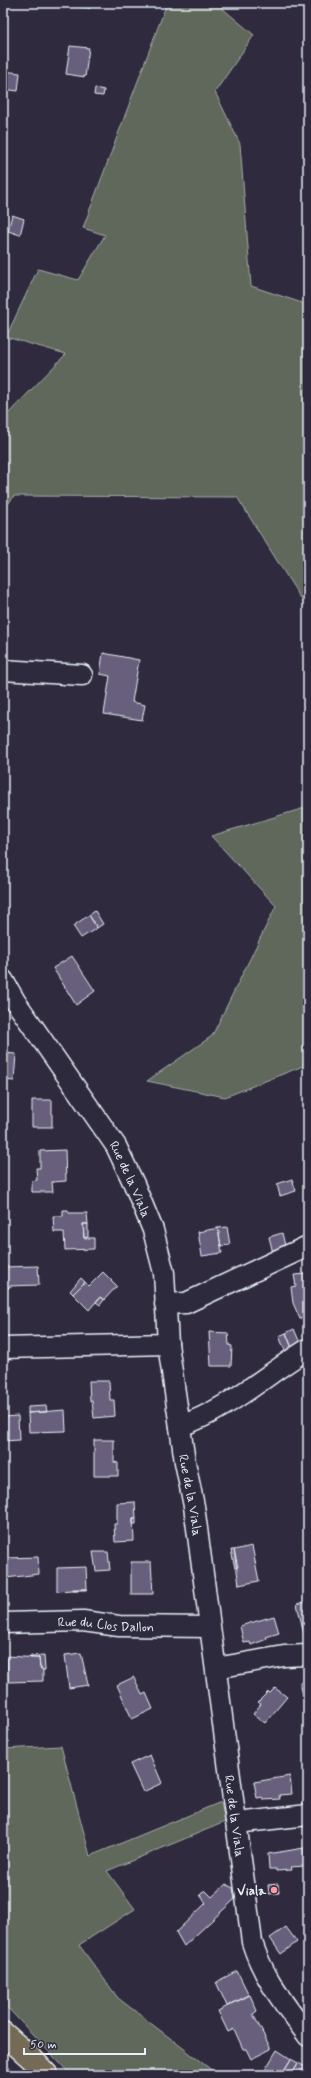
<svg xmlns="http://www.w3.org/2000/svg" width="311" height="2078" viewBox="0 0 311 2078" font-family="Mynerve,sans-serif">
<rect width="100%" height="100%" fill="#2f2a3d"/>
<filter id="ink" filterUnits="userSpaceOnUse"><feTurbulence type="fractalNoise" baseFrequency=".025" numOctaves="2"/><feDisplacementMap in="SourceGraphic" scale="8" xChannelSelector="R" yChannelSelector="G"/><feConvolveMatrix kernelMatrix="1 2 1 2 8 2 1 2 1" color-interpolation-filters="sRGB"/></filter>
<g filter="url(#ink)">
<path fill="#60685b" stroke="#a4acaa" d="M167,3H216L254,35L215,92L240,144L251,286L308,305V610L237,497L14,496L3,511V419L66,354L6,337L38,269L78,280L105,235L83,228Z
M308,807V1064L225,1097L147,1081L212,1036L276,906L211,836Z
M61,1746L90,1856L221,1802L225,1822L107,1871L135,1909L79,1945L118,1998L218,2075H71L3,2003V1749Z
M3,2062L18,2075H3Z"/>
<path fill="#675e7c" stroke="#e8f1f8" d="M75,3H91L90,8L80,7L81,4Z
M70,46L89,48L85,77L66,74Z
M3,71L20,73L18,91L3,89Z
M95,88L104,90L103,96L94,95Z
M12,215L24,219L20,235L8,231Z
M103,653L139,660L132,702L145,705L142,720L104,714L110,676L100,674Z
M95,911L103,924L97,928L89,915Z
M89,915L97,928L81,938L73,926Z
M72,956L95,991L76,1005L53,968Z
M3,1053L16,1054L14,1081L3,1080Z
M32,1100H52V1127H32Z
M65,1150L66,1181L52,1182L53,1192H32V1181L37,1180L36,1168H40V1151Z
M292,1179L296,1191L280,1196L277,1184Z
M63,1210H68L69,1213H87L88,1224H83L84,1238H94V1249L65,1250L64,1232H54L53,1216H63Z
M83,1224H88V1237L84,1238Z
M227,1227L230,1245L221,1246L218,1228Z
M218,1228L222,1253L202,1256L198,1232Z
M282,1233L286,1250L273,1253L269,1237Z
M38,1266L39,1285L9,1286V1288H3V1267Z
M103,1272L117,1286L104,1300L100,1297L89,1310L73,1294L85,1282L89,1286Z
M308,1274V1316L300,1319L293,1303L291,1287L296,1286L294,1275Z
M81,1278L85,1282L73,1294L70,1291Z
M100,1297L104,1300L100,1305L96,1302Z
M294,1329L300,1343L292,1348L286,1333Z
M209,1332L228,1333L229,1345L232,1346L231,1366H211Z
M286,1333L292,1348L286,1353L279,1336Z
M89,1381H109L110,1400H114L115,1416L94,1418L92,1401H90Z
M46,1406L47,1412L28,1413V1407Z
M65,1410L66,1431L29,1432L28,1413Z
M18,1416L19,1440L3,1441V1417Z
M94,1440H114V1462L118,1463V1476H94Z
M135,1502L136,1518H133L134,1541L115,1542L114,1524H117V1503Z
M133,1518H136V1524H133Z
M252,1546L259,1581L239,1585L234,1550Z
M231,1550H234L238,1567L235,1568Z
M93,1552H108L110,1570L96,1571Z
M38,1557L39,1574L6,1578V1558Z
M131,1562H151L153,1594H131Z
M86,1567L87,1589L57,1591V1568Z
M73,1589H87L86,1590H73Z
M308,1601V1637L305,1638L297,1604Z
M274,1616L279,1633L266,1637L267,1639L251,1645L250,1642L244,1643L240,1626Z
M81,1653L88,1685L69,1688L65,1655Z
M44,1655L45,1670H43L40,1668L39,1658H30V1656Z
M7,1656L39,1658L40,1668L43,1670V1681L8,1682Z
M134,1677L142,1695L146,1693L153,1709L132,1719L117,1685Z
M308,1680V1715L300,1683Z
M275,1688L287,1697L265,1723L253,1714L261,1704L258,1702L268,1692L270,1693Z
M150,1755L162,1783L143,1792L130,1764Z
M290,1776L292,1794L279,1795L280,1799L263,1800L262,1797L257,1798L254,1782Z
M304,1848L305,1866L291,1867L292,1870L276,1871V1869H269L268,1854Z
M226,1884L233,1888L235,1899L184,1946L176,1932L206,1903L200,1895L205,1890L212,1897Z
M278,1884L279,1893L269,1894L268,1885Z
M286,1927L297,1942L281,1954L270,1938Z
M237,1971L249,1995L227,2006L216,1982Z
M250,1995L257,2011L253,2014L271,2049L251,2059L246,2049H243L234,2029L228,2032L218,2011Z
M277,2050L291,2059L281,2075H272L265,2070Z
M291,2059L298,2063L291,2075H281Z
M298,2063L306,2067L301,2075H291Z
M306,2067L308,2069V2075H301Z"/>
<g fill="none" stroke-linecap="round" stroke-linejoin="round">
<g stroke="#e8f1f8" stroke-width="23">
<g id="minor">
<path d="M3,670L82,675"/>
<path id="s1" d="M3,980L15,1001L116,1146L134,1184L153,1230L164,1273L168,1344L185,1462L194,1506L252,1942C263,1978 286,2006 308,2036"/>
<path d="M165,1304L186,1303L308,1246"/>
<path d="M3,1348L168,1344"/>
<path d="M180,1426C228,1410 265,1375 308,1349"/>
<path id="s2" d="M3,1623L83,1621L119,1626L209,1627"/>
<path d="M216,1668L284,1656L308,1655"/>
<path d="M237,1823L308,1815"/>
</g>
</g>
<g stroke="#e8f1f8" stroke-width="25">
<path id="major" d="M3,2033L31,2058L47,2075"/>
</g>
<use href="#minor" stroke="#2f2a3d" stroke-width="20"/>
<use href="#major" stroke="#756b55" stroke-width="22"/>
</g>
</g>
<circle fill="#ff9aa2" stroke="#2f2a3d" stroke-width="1.5" cx="274" cy="1890" r="4"/>
<g text-anchor="middle" stroke-width="3" stroke-linejoin="round" paint-order="stroke">
<g font-size="13" fill="#e8f1f8" stroke="#2f2a3d">
<text dy="5" stroke="none"><textPath href="#s1" startOffset="237">Rue de la Viala</textPath></text>
<text dy="5" stroke="none"><textPath href="#s1" startOffset="561">Rue de la Viala</textPath></text>
<text dy="5" stroke="none"><textPath href="#s2" startOffset="103">Rue du Clos Dallon</textPath></text>
<text dy="5" stroke="none"><textPath href="#s1" startOffset="885">Rue de la Viala</textPath></text>
</g>
<g font-size="13" font-weight="bold" fill="#e8f1f8" stroke="#2f2a3d" text-anchor="end">
<text x="266" y="1895">Viala</text>
</g>
</g>
<rect width="311" height="2078" fill="none" stroke="#2f2a3d" stroke-width="16"/>
<rect x="8" y="8" width="295" height="2062" fill="none" stroke="#e8f1f8" stroke-width="1.5" filter="url(#ink)"/>
<path d="M24 2048v6h121v-6" fill="none" stroke="#e8f1f8" stroke-width="2"/>
<text x="30" y="2048" font-size="12" fill="#e8f1f8" stroke="#2f2a3d" stroke-width="3" paint-order="stroke">50 m</text>
</svg>
